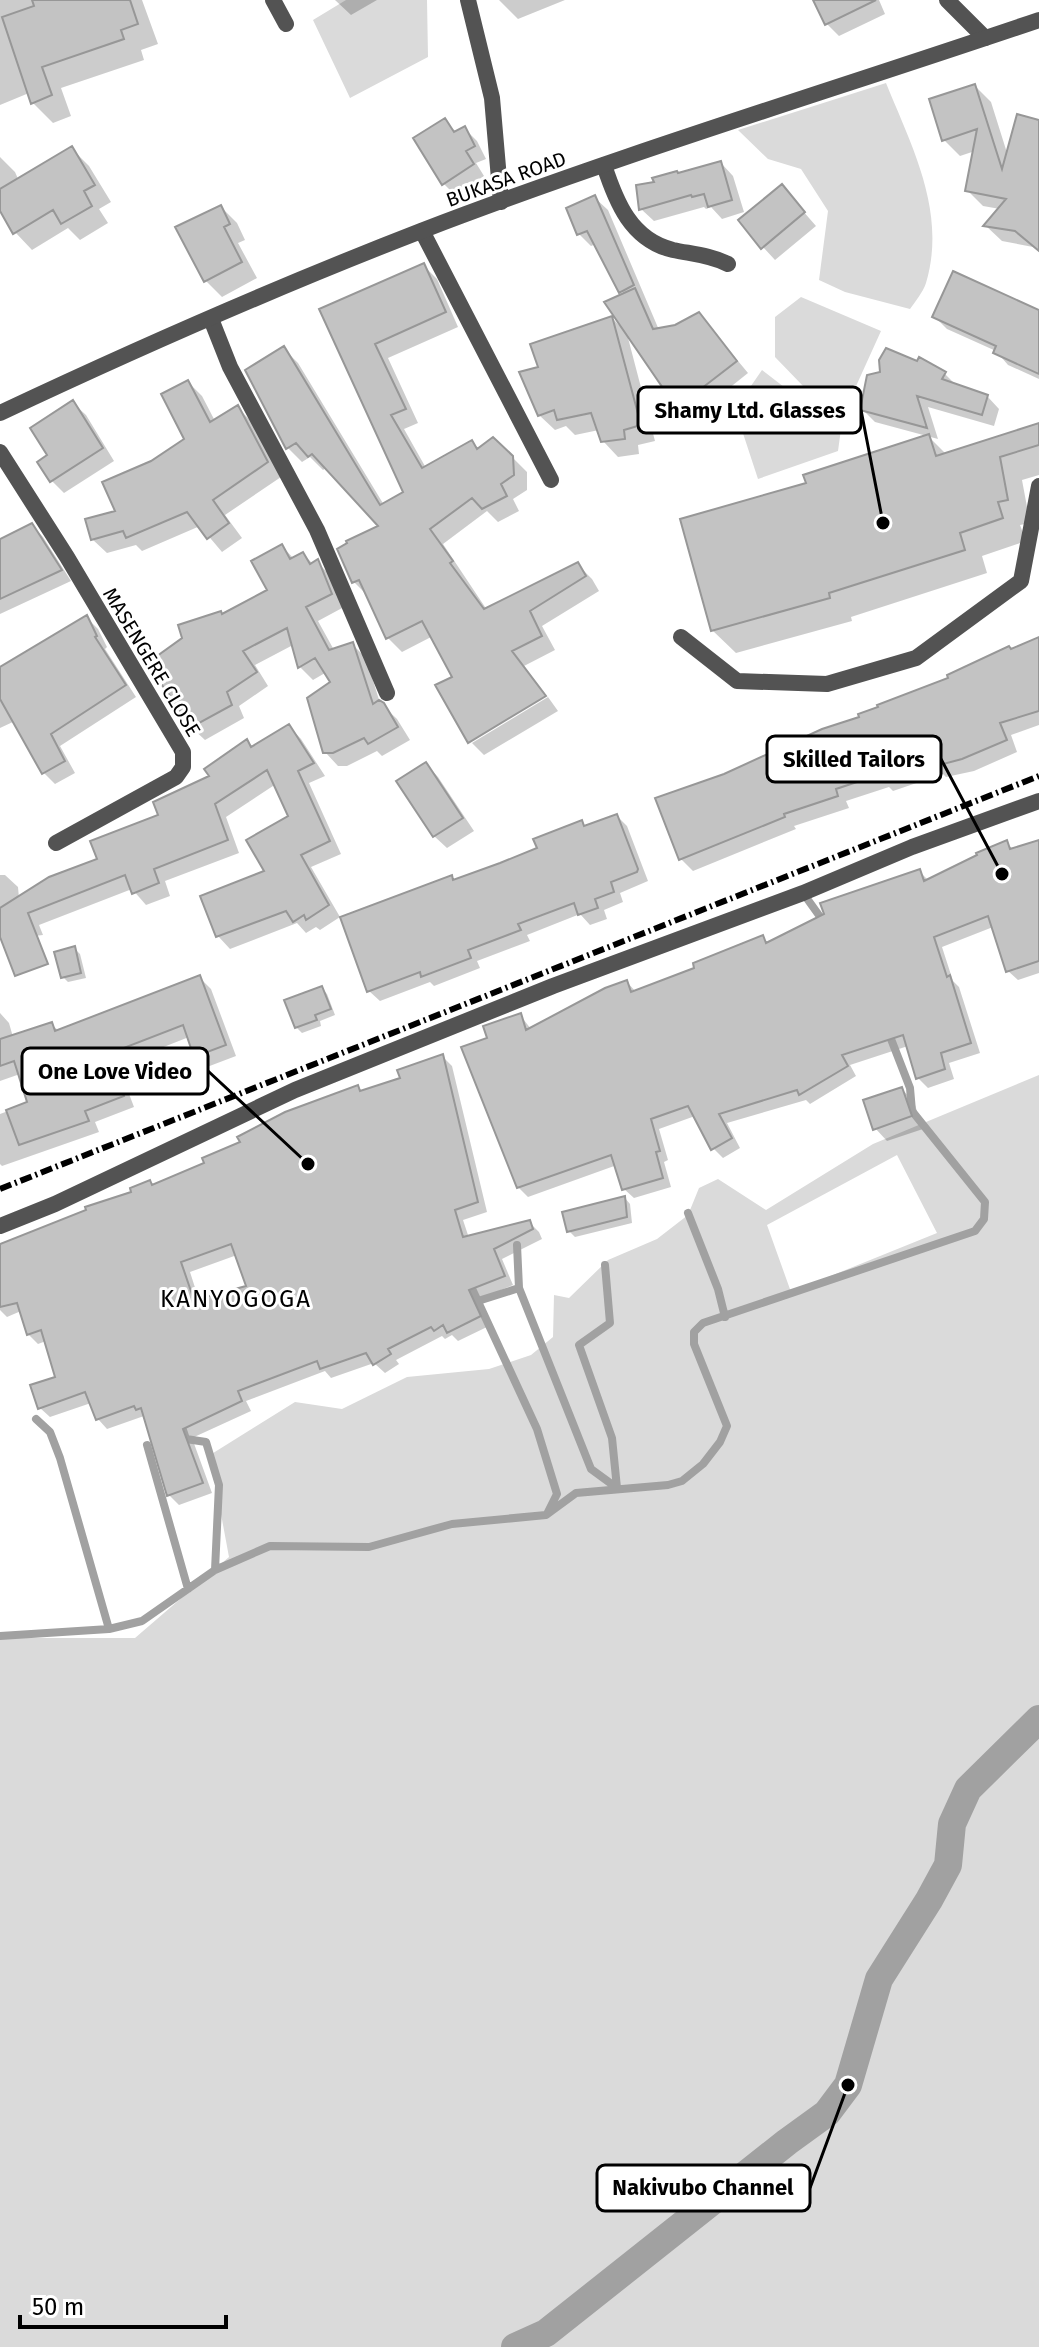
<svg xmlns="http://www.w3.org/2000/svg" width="1039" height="2347" viewBox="0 0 1039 2347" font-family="'Fira Sans',sans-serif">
<rect width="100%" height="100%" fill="#fff"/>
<path fill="#dadada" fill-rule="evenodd" d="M346,0H427L428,57L350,98L313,20Z
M886,83C912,147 947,212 926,283C923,292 915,302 910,309L845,292L819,280L828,211L801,169L768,159L738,130Z
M801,297L881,331L852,395L804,387L775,357V317Z
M762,370L797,397L844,407L838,451L758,479L735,409Z
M1039,1075V2347H0V1638H135L229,1557L210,1455L295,1402L342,1409L407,1377L489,1369L531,1355L553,1337L554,1295L569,1298L608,1260L657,1239L688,1215L699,1188L718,1179L766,1210L873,1144ZM897,1155L937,1233L791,1292L767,1225Z"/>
<path fill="#0003" fill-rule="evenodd" d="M0,0H142L158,44L141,50L144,60L61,88L71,116L53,123L33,103L29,93L0,105Z
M335,0H377L351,15Z
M499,0H565L518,19Z
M815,0H879L885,14L839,36L827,24Z
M975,86L991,102L1008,156L1039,122V252L1033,247L1002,241L986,226L1000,209L983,206L967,190L975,151L960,156L944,140Z
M445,121L457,133L465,129L477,141L486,159L476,163L484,176L455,195L443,183Z
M72,149L89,166L111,202L99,209L108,223L80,240L68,228L32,250L15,232L0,207V157L15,172L19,181Z
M721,163L733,176L744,212L722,219L711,207L706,209L704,207L654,221L641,209L678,175Z
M782,187L816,226L775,260L763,247Z
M595,198L608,210L659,330L676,327L699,314L748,373L713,401L715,404L691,421L679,409L627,334L655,441L638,445L639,454L618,457L603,441L599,430L575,435L566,426L555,430L539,415L541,368L612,318L622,328L623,327L624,295L596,244L591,246L579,234Z
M221,207L237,223L245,240L238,243L257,278L222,297L206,281Z
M423,265L437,279L458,327L388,358L418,423L404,429L426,468L472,442L479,449L512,457L527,472V490L513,499L519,511L498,522L487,511L443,544L487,610L578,565L592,579L599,591L542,626L555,650L524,666L545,694L471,738V743L455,677L433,636L402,652L388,638L368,596L354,582L382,527L327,467L323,470L310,457L302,462L288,448L248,370L284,349L298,363L384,505L406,493L322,310Z
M1039,312V379L1008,365L996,351L947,329L934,316Z
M945,374L958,387L987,396L999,409L994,426L928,407L938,439L875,422L862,409Z
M188,382L202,396L215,421L237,407L251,421L281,477L225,515L242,538L222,552L200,526L142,551L136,545L107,553L92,539L118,513L152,462L187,440Z
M73,403L86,415L114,461L64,493L51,480Z
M1039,425V475L1022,480L1030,523L1020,525L1026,541L982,556L987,573L851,617L852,621L736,653L712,630L808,485L929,437L946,454Z
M32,525L43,537L71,581L0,614V540Z
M282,546L294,559L303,554L313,564L317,562L330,575L344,607L318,621L334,650L353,645L366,658L380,703L397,719L410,740L382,756L377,751L347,766H338L325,752L333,683L325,673L313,680L300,667L293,645L255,665L268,686L239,706L244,718L205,740L191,727L223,616L269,591Z
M87,618L98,629L107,647L105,649L136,697L60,746L75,773L55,784L44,773L15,721L0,728V671Z
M1039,639V725L1011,735L1017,752L974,771L946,777L943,774L893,791L889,787L846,801L849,808L794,826L796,829L693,871L681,859L658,800L725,776Z
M548,697L558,711L484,755L472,743Z
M289,726L301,739L325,776L309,783L341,854L311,867L340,917L320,930L316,927L306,933L297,923L230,949L218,936L267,872L290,817L276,784L226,817L239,853L165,881L170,896L146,905L132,889L39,925L43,935L0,940V875H5L18,887L19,898L99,860L212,777L247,741L254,748Z
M426,764L438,777L474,831L447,848L434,836Z
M617,816L627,826L648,881L620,893L623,902L604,910L607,919L590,925L580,914L527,935L530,941L477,961L480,968L434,986L430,982L380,1001L369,991L451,878L455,882L539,849L581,823L586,828Z
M1039,842V973L1018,980L1008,971L993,927L942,947L953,981L959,987L980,1053L949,1063L954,1079L928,1088L918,1078L908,1046L850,1065L856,1076L810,1104L806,1100L727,1123L740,1148L723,1158L713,1148L695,1116L659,1129L668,1160L664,1162L671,1187L634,1198L624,1189L617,1165L528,1197L518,1187L490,1039L520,1015L531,1029L627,982L636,992L697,969L762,938L768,944L920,872L929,881L1006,843L1014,850Z
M74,948L80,954L86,978L68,982L63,977Z
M200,978L211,989L236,1056L207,1067L196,1056L189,1037L118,1065L134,1107L95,1122L99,1132L2,1166L0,1164V1114L30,1103L20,1074L0,1081V1013L9,1023L13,1037L51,1024L59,1031Z
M322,988L327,994L335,1015L320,1021L321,1026L302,1033L296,1027Z
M442,1056L452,1066L487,1212L463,1220L469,1238L529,1222L539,1232L542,1239L502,1259L513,1285L477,1300L489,1326L458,1341L452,1335L445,1339L442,1336L396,1360L399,1364L385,1373L374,1363L331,1378L325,1371L246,1401L251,1411L192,1438L212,1493L179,1505L169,1495L144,1416L107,1429L98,1419L91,1403L50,1417L40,1408L57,1378L46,1341L38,1344L28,1334L21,1311L7,1317L0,1310V1246L134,1193L150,1183L154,1186L207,1164L357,1087L362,1092L402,1080ZM237,1255L249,1288L199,1300L190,1272Z
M902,1089L914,1102L923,1129L887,1141L875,1128Z
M625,1198L630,1204L632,1223L575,1237L569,1231Z"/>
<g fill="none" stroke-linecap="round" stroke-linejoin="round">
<path stroke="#a1a1a1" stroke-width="8" d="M803,893L826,925
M688,1213L718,1289L725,1317
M517,1245L519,1288L591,1469L617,1488
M605,1265L610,1323L579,1345L612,1438L617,1488
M468,1280L537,1429L557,1494L547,1514
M478,1301L519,1288
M36,1419L50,1432L60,1458L109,1629
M183,1430L186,1439L206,1442L219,1485L215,1570
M147,1445L188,1589
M0,1636L109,1629L142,1621L215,1570L270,1546L369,1547L452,1524L546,1515L576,1493L668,1485L682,1481L703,1464L720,1442L727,1426L694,1344V1332L703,1323L975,1231L984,1219L985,1202L912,1111L910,1088L891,1039L889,1029"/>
<path stroke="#a1a1a1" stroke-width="28" d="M515,2347L546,2333L787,2142L827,2113L848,2085L879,1979L929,1900L948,1865L952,1824L968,1789L1039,1719"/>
</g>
<path fill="#c3c3c3" stroke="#979797" stroke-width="2" fill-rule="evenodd" d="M32,0H130L138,24L121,30L124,39L42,67L52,95L31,104L2,17L34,6Z
M813,0H876L825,25Z
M975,84L1002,169L1017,114L1039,120V251L1015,231L983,226L1006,199L965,191L977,129L942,141L929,99Z
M445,118L454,132L465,126L475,146L466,151L474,164L442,185L413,138Z
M72,146L95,185L84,191L92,206L61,224L53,210L13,234L0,211V189Z
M721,161L732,200L708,207L704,194L692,197L691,195L639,210L636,185L654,182L652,178L677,171L678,173Z
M782,184L805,212L761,249L738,220Z
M595,195L634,285L619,293L587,231L577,235L566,208Z
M221,205L230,224L224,227L242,262L204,282L175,227Z
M424,263L446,312L375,344L406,409L391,415L422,468L472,440L477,449L493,437L513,456L514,475L501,484L507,496L482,509L472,498L430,529L453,561L450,563L484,609L578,562L586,576L530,611L542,636L512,651L546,696L468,743L435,685L452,677L422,621L386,639L359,580L352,583L337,549L347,543L346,541L378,526L312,454L308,457L296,443L286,449L245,370L284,346L380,505L403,492L319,309Z
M953,271L1039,310V374L993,353L996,346L932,317Z
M635,288L653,329L675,325L699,312L737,361L702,388L705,391L678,410L604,302Z
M612,316L641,425L624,430L625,439L601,442L591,413L557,420L554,410L538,416L519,372L538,367L530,344Z
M886,348L917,361L919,357L946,372L942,379L988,395L982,415L917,396L927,428L860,410L867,375L880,372L879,360Z
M188,380L210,422L238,405L268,462L213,500L229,523L207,539L187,512L126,538L123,531L91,540L85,519L115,511L102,482L151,461L184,439L161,394Z
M73,400L103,448L50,482L37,462L47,455L30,428Z
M1039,423V445L1000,457L1008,500L998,502L1003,518L960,533L965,550L829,593L830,598L711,631L680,519L806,483L803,475L929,434L936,456Z
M32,523L62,570L0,599V539Z
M282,544L290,559L303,552L310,564L318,559L332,594L306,607L329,650L353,642L373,704L379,700L384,703L398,727L368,744L364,738L333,753H323L307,698L330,682L315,658L298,668L287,628L243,651L257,672L227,692L232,705L190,728L174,701L146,664L182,638L178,625L221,611L222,614L267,590L251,561Z
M87,615L97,636L95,637L126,685L51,734L65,761L42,774L0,699V667Z
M1039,637V711L1000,723L1007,740L962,759L932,767V763L880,780L878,775L836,789L838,796L784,814L785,817L679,860L655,798L724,774L822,729L859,717L858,714L878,707L877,705L948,678L947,675L1009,646L1011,649Z
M289,724L314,763L298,771L330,841L301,855L329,905L306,920L304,915L293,922L286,911L216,937L200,896L264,871L246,840L288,816L267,770L215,804L228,840L154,869L159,883L132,894L125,875L28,913L48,964L15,976L0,937V908L49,877L97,859L90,841L158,815L153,802L209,776L204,769L247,739L251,747Z
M426,762L463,818L433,837L396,781Z
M617,814L638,869L637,872L611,882L614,892L595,899L598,908L578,915L574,903L518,924L521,930L468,950L471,958L421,977L420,972L367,992L340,917L452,875L453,880L500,863L537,848L533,839L582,820L584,826Z
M1007,840L1010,849L1039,840V961L1006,972L988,916L934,937L947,977L950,975L971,1043L941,1053L945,1069L916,1079L903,1035L842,1055L848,1066L799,1095L797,1090L719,1114L732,1138L711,1150L688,1106L651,1119L660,1151L656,1152L663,1178L622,1190L611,1155L517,1188L461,1047L487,1038L483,1026L521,1013L526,1030L605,988L627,980L631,992L694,968L693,963L763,935L766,943L824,914L820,903L920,869L924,881L977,855L976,853Z
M75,946L81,973L61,978L54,952Z
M200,975L226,1045L194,1057L183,1025L108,1054L124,1096L85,1111L89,1121L19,1145L6,1110L27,1102L14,1061L0,1066V1039L52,1022L55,1031Z
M322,986L331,1009L315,1015L317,1020L295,1028L284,1000Z
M443,1054L478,1202L455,1210L463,1237L530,1220L533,1229L494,1249L505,1276L469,1290L481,1316L447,1333L443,1325L434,1331L431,1327L388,1349L391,1354L373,1365L366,1353L320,1369L317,1361L238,1391L242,1401L183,1429L203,1483L167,1496L141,1408L136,1410L134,1406L96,1420L85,1392L38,1409L30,1385L55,1377L41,1330L27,1335L17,1303L0,1307V1244L86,1210L85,1207L131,1192L130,1188L150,1180L152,1185L204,1163L202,1158L240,1142L237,1137L285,1112L358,1085L360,1091L400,1078L397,1070ZM231,1244L246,1286L194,1300L181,1262Z
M902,1087L912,1116L873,1130L863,1100Z
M625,1196L627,1217L567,1232L562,1212Z"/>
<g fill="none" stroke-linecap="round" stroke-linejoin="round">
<path stroke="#535353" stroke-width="16" d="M273,0L286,24
M468,0L492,98L501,202
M947,0L985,38
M604,165C616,202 631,240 673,250C692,254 710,255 728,264
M422,231L551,480
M211,319L230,367L317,530L387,693
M0,452L67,557L183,752V767L176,777L56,843
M681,637L737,681L827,684L916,658L1021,581L1039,486
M0,1226L55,1204L295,1090L553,986L803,893L912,847L1039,801"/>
<path stroke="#535353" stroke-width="16" d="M0,413C138,348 279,286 421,231C624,153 833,90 1039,20"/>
<path stroke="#000" stroke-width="6" stroke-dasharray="12 4 2 4" stroke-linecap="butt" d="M0,1189L1039,776"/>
</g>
<g text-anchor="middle" stroke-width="6" stroke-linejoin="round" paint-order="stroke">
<g font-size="20" fill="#000" stroke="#fff">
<text transform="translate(506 179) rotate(-20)" y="7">BUKASA ROAD</text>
<text transform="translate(152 662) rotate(59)" y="7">MASENGERE CLOSE</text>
</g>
<g font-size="24" letter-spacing="2" fill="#000" stroke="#fff">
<text x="236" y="1307">KANYOGOGA</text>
</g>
</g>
<path fill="none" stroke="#000" stroke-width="3" d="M883 523L861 410M1002 874L941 759M308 1164L208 1071M848 2085L810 2188"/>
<g fill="#000" stroke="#fff" stroke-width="3">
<circle cx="883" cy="523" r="8"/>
<circle cx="1002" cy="874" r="8"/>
<circle cx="308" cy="1164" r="8"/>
<circle cx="848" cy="2085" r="8"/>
</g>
<g fill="#fff" stroke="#000" stroke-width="3">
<rect x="638" y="387" width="223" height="46" rx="8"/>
<rect x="767" y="736" width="174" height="46" rx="8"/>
<rect x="22" y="1048" width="186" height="46" rx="8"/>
<rect x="597" y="2165" width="213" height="46" rx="8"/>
</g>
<g font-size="22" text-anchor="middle" font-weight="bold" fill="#000">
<text x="750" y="418">Shamy Ltd. Glasses</text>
<text x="854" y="767">Skilled Tailors</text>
<text x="115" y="1079">One Love Video</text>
<text x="703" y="2195">Nakivubo Channel</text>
</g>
<path d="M20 2315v12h206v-12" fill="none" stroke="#000000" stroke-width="4"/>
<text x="32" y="2315" font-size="24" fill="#000000" stroke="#ffffff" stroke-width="6" paint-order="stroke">50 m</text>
</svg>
